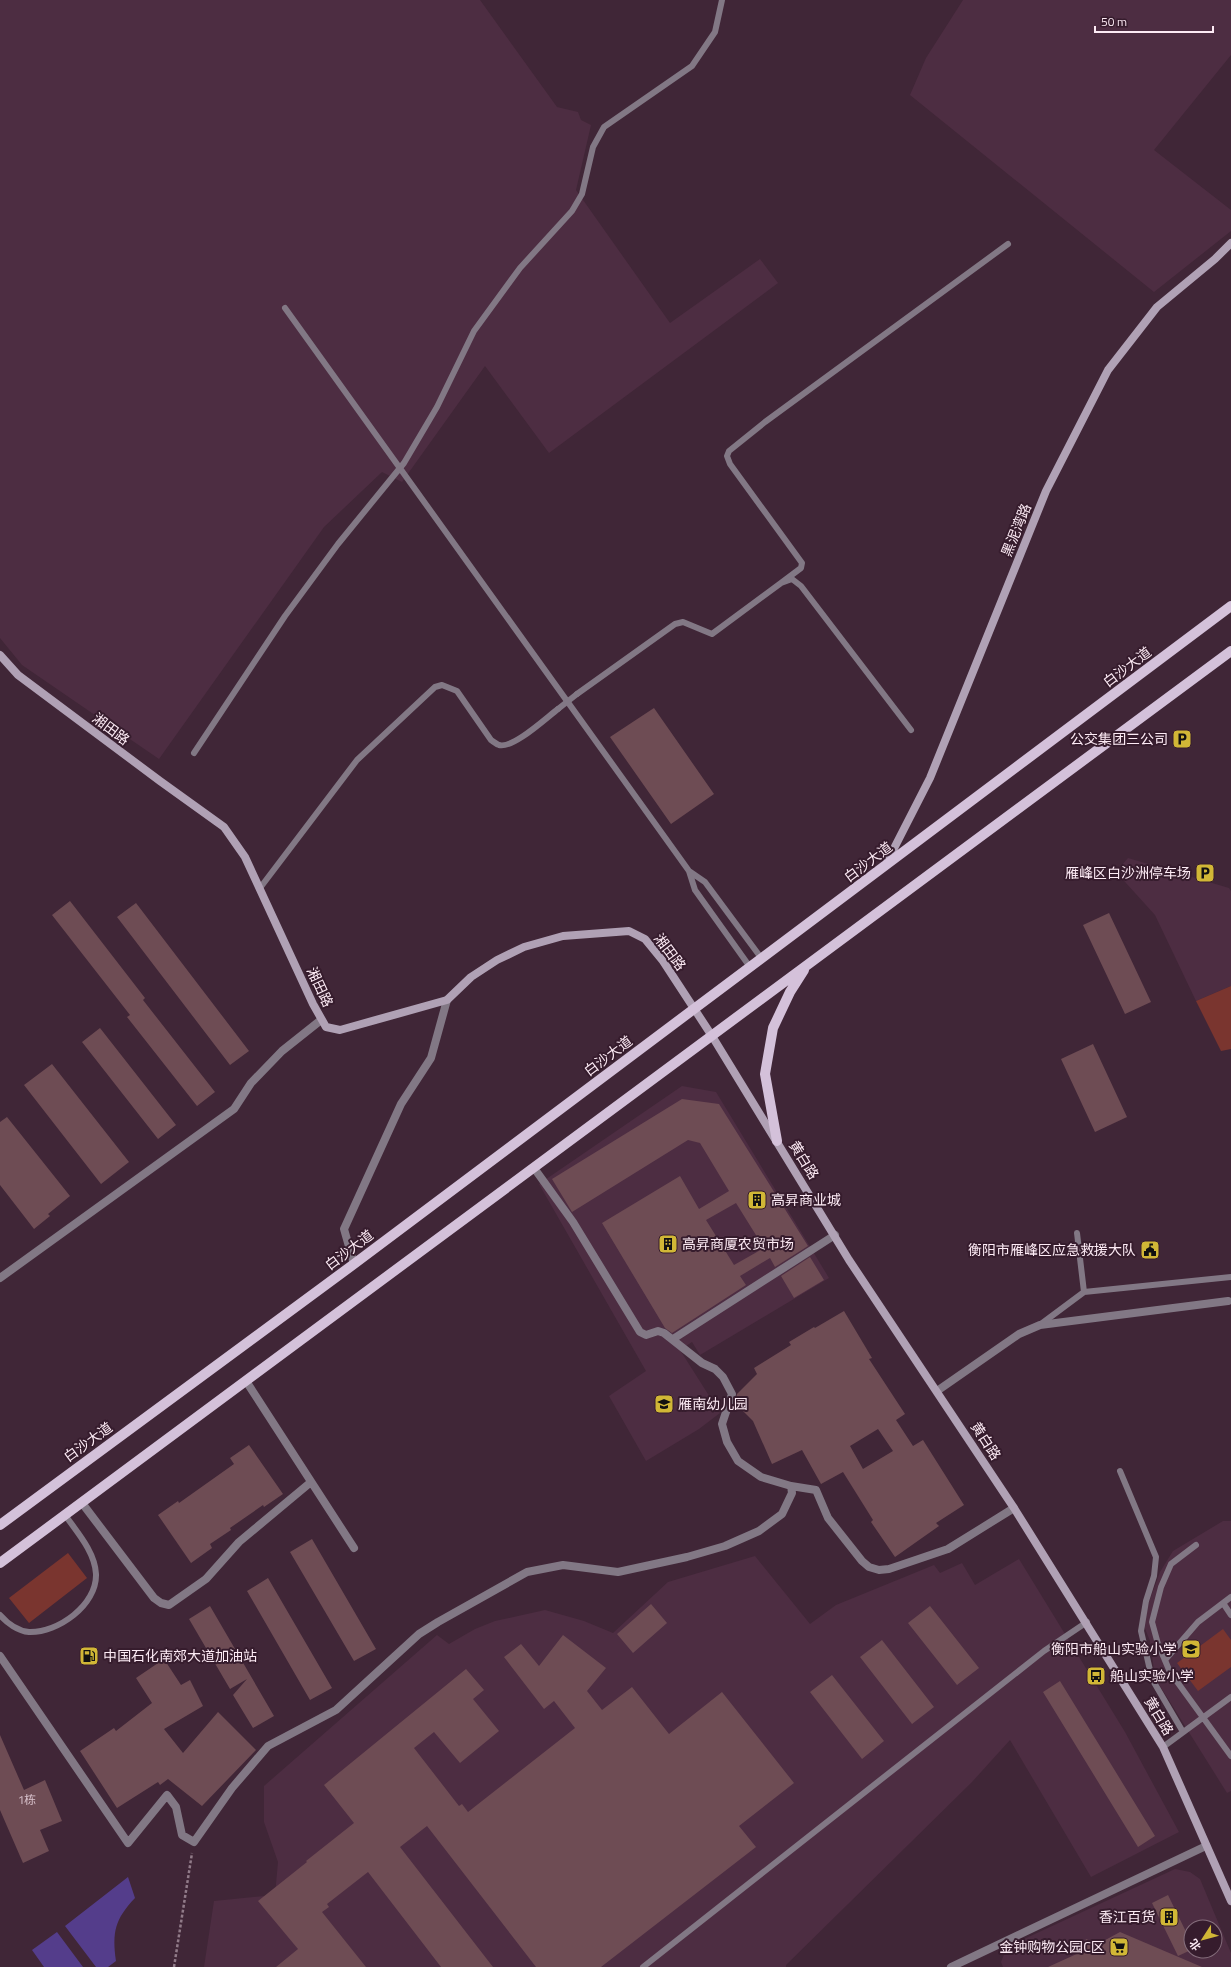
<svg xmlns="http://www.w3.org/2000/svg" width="1231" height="1967" viewBox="0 0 1231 1967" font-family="'Titillium Web','Noto Sans SC',sans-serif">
<rect width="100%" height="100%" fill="#402637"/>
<path fill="#4d2d42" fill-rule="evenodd" d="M0,0H480L557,107L578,112L581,120L591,125L576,190L670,323L760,259L778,283L549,453L485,366L402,482L382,472L324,527L159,759L22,665L0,638Z
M963,0H1231V55L1154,150L1231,210V231L1154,292L910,95L926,58Z
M1128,858L1229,888L1231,891V986L1196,1001L1155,915L1116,872Z
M682,1086L716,1092L829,1278L700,1355L692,1342L680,1350L720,1413L699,1429L646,1461L609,1396L646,1371L539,1184Z
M1223,1521H1231V1791L1227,1793L1155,1678L1150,1641L1144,1626L1149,1602L1160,1572L1173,1551Z
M755,1556L810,1624L836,1605L934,1565L940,1573L962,1563L975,1585L1019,1559L1125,1732L1179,1832L1091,1877L1010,1740L972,1782L786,1965V1967H204L214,1901L275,1895L278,1862L264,1822V1786L437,1635L449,1644L475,1629L495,1621L545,1610L584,1621L613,1633L668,1582Z
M1175,1869L1190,1872L1200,1879L1231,1953V1967H1003L1001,1962L1007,1947ZM1191,1927H1215V1951H1191Z"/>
<path fill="#7a352f" d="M1231,986V1049L1221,1051L1196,1001Z
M68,1553L87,1578L29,1623L9,1598Z
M1223,1629L1231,1640V1667L1198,1691L1177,1663Z"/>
<path fill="#543d8b" d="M128,1877L135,1898C115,1919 112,1932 116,1961L108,1967H96L65,1926Z
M57,1932L83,1967H44L32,1950Z"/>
<path fill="#6e4c54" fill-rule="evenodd" d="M654,708L714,794L671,824L610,737Z
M70,901L145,998L143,1000L215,1092L197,1106L127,1017L130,1015L52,915Z
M136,903L249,1051L230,1065L117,917Z
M1109,913L1151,1002L1125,1014L1083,925Z
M100,1028L176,1125L158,1139L82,1042Z
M1093,1044L1127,1117L1095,1132L1061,1059Z
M52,1064L129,1162L101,1184L24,1085Z
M682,1099L719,1104L808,1246L775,1267L770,1258L740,1276L746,1285L672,1333L665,1328L602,1223L680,1176L699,1209L729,1191L700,1143L688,1140L572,1212L552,1179ZM736,1203L764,1248L734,1265L706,1220Z
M7,1117L70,1196L48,1214L50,1216L34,1229L0,1185V1122Z
M810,1257L824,1280L794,1298L781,1276Z
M844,1311L872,1358L869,1359L905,1414L896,1420L913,1446L923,1440L964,1505L936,1523L939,1526L895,1557L871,1522L873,1520L843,1472L821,1484L802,1450L772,1464L753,1421L735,1403L737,1394L757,1374L754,1368L791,1345L789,1342L814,1327L815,1328ZM878,1429L893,1451L863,1469L850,1446Z
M249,1445L283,1494L264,1507L263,1505L230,1528L231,1530L210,1544L212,1548L191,1563L158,1515L178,1501L179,1503L234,1464L230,1458Z
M312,1539L376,1649L354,1661L290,1552Z
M268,1578L332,1688L310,1700L247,1591Z
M651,1604L667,1623L633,1653L617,1634Z
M210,1606L274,1716L253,1728L233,1695L247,1679L230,1689L189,1619Z
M930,1606L979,1668L957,1685L908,1623Z
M563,1635L606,1668L587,1691L602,1710L632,1687L669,1734L722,1692L794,1783L739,1826L756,1847L601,1967H536L427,1826L400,1847L493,1967H441L368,1872L327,1904L329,1907L322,1912L366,1967H276L298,1949L258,1901L307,1862L306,1861L354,1823L324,1785L466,1669L484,1690L473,1699L499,1731L460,1763L434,1732L414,1748L459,1806L462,1804L468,1812L575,1728L554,1701L544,1709L504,1657L521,1644L539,1666Z
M882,1640L934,1707L912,1724L860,1657Z
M164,1659L181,1685L190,1680L203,1706L164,1729L183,1753L218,1712L256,1750L202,1806L168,1779L160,1785L158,1782L117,1808L80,1751L114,1728L116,1731L152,1703L136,1678Z
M832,1675L884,1741L862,1759L810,1692Z
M1060,1681L1155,1836L1138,1847L1043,1692Z
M0,1735L24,1790L45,1780L62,1821L40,1830L49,1851L23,1863L0,1810Z
M1168,1895L1191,1942V1950L1178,1956L1152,1903Z
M1120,1932L1202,1967H1048L1081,1952L1086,1939L1098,1944Z"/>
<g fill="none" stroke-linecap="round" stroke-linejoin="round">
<path stroke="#917b89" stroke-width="2.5" stroke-dasharray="3 2" stroke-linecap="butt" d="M174,1967L192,1853"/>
<path stroke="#827885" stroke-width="6" d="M285,308L689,871L695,890L750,967
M781,583L801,568L802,563L730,464L727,456L729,451L765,422L1008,244
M577,694L675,624L683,622L712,634L781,583L792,579L801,586L911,730
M194,753L285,616L338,544L404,463L437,407L474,331L520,268L572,211L582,194L593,147L604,127L692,66L715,32L722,0
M689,871L705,882L762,959
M260,888L357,760L435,687L442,685L457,691L491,740C494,742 496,744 499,745C513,749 546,718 558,709
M1077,1233L1084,1292
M1041,1324L1084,1292L1231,1277
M1120,1471L1156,1557L1154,1576L1146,1601L1141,1631L1152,1679L1183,1732
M1196,1545L1171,1564L1161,1587L1152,1622L1158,1644L1170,1672L1231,1756
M1223,1603L1231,1615
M0,1615C7,1623 18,1631 29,1632C58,1633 97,1605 96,1574C95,1552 77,1532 65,1515
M1165,1660L1198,1622L1231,1597
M1163,1747L1231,1697
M643,1967L1044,1651L1087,1622"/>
<path stroke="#827885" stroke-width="8" d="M354,1264L344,1229L401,1104L431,1058L447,1000
M0,1278L234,1109L251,1083L282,1051L321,1020
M673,1339L835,1235
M246,1381L354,1548
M937,1391L1019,1334L1040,1325L1228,1301
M791,1486L816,1490L828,1518L862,1561L869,1567L879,1570L889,1569L948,1549L1014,1508
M82,1503L154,1598L161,1603L169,1605L206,1579L239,1542L311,1482
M0,1656L128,1843L167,1795L176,1807L182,1835L194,1842L232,1788L268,1746L336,1710L419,1634L438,1622L527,1572L563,1565L618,1572L687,1557L725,1546L759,1531L782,1514L792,1493L791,1486L761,1477L738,1461L727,1442L722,1424L732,1394L723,1377L715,1369L702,1363L664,1333L658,1331L646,1335L640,1332L573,1222L534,1168
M951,1967L1206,1846"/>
<path stroke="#b0a1b5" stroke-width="8" d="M0,655L18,675L160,781L224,827L245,857L313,1004L326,1027L340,1030L447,1000L471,977L497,960L524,947L563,936L629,931L645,939L663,961L712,1036L849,1260L1014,1508L1163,1747L1231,1901
M886,864L930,778L1046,491L1108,370L1157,307L1215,259L1231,243"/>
<path stroke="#d4c1da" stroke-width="10" d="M777,1141L765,1074L773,1028L790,992L804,970
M0,1525L354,1264L1231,606
M0,1563L1231,651"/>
<path stroke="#827885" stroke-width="6" d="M558,709L577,694"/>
</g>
<defs>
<g id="parking-square" transform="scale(1)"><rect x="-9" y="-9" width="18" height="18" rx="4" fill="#d1b736" stroke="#361c2d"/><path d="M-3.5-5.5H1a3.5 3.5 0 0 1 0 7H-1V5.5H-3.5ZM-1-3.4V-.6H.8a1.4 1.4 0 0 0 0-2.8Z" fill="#111"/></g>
<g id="building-square" transform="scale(1)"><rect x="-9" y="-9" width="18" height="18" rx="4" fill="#d1b736" stroke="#361c2d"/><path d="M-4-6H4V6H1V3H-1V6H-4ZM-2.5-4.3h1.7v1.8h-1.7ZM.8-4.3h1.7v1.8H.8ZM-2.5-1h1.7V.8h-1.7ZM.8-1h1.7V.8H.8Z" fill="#111"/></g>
<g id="civic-square" transform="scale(1)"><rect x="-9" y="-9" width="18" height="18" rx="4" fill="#d1b736" stroke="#361c2d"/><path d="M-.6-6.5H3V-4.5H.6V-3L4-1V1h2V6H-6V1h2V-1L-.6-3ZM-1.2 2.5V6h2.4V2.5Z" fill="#111"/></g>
<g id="school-square" transform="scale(1)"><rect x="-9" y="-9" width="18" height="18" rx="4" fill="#d1b736" stroke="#361c2d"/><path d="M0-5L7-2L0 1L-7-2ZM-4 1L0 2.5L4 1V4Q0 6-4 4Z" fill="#111"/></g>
<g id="fuel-square" transform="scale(1)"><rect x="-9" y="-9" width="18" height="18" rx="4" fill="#d1b736" stroke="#361c2d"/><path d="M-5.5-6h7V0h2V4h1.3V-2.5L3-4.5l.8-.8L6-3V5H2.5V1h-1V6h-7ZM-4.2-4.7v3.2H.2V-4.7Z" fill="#111"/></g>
<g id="bus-square" transform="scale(1)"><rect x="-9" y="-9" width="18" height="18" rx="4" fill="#d1b736" stroke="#361c2d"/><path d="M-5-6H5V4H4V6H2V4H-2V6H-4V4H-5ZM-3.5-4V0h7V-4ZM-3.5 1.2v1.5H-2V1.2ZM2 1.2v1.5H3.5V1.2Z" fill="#111"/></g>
<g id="supermarket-square" transform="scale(1)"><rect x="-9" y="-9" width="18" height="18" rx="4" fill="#d1b736" stroke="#361c2d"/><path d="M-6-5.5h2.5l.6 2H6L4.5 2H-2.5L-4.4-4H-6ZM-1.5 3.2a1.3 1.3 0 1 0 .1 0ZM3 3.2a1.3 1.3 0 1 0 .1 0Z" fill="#111"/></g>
</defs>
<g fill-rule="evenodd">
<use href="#parking-square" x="1182" y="739"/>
<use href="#parking-square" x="1205" y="873"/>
<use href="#building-square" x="757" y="1200"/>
<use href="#building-square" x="668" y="1244"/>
<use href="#civic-square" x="1150" y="1250"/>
<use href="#school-square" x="664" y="1404"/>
<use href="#school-square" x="1191" y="1649"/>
<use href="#fuel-square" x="89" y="1656"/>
<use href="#bus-square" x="1096" y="1676"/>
<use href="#building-square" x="1169" y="1917"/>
<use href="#supermarket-square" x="1119" y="1947"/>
</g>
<g text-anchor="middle" stroke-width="4" stroke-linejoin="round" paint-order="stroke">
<g font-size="12" fill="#d9c3cd">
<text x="27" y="1804">1栋</text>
</g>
<g font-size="14" fill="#fdebf5" stroke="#361c2d">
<text transform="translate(1016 530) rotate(-68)" y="5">黑泥湾路</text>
<text transform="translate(1127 667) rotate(-37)" y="5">白沙大道</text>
<text transform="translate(111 729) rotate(37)" y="5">湘田路</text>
<text transform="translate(868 862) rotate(-37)" y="5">白沙大道</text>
<text transform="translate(670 952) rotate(53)" y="5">湘田路</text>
<text transform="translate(320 987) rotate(65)" y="5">湘田路</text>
<text transform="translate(608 1056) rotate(-37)" y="5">白沙大道</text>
<text transform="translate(804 1160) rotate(58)" y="5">黄白路</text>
<text transform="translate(349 1250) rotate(-37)" y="5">白沙大道</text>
<text transform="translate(986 1441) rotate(57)" y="5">黄白路</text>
<text transform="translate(88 1442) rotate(-36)" y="5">白沙大道</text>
<text transform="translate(1159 1716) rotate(59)" y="5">黄白路</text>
</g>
<g font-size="14" fill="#fdebf5" stroke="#361c2d" text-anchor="end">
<text x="1168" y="744">公交集团三公司</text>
<text x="1191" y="878">雁峰区白沙洲停车场</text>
<text x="771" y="1205" text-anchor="start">高昇商业城</text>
<text x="682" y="1249" text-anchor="start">高昇商厦农贸市场</text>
<text x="1136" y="1255">衡阳市雁峰区应急救援大队</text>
<text x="678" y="1409" text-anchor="start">雁南幼儿园</text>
<text x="1177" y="1654">衡阳市船山实验小学</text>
<text x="103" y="1661" text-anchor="start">中国石化南郊大道加油站</text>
<text x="1110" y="1681" text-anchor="start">船山实验小学</text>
<text x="1155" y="1922">香江百货</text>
<text x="1105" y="1952">金钟购物公园C区</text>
</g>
</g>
<g transform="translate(1203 1939) rotate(234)"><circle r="19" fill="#361c2d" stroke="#866f7d"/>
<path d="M0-3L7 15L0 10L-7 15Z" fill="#d1b736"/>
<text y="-6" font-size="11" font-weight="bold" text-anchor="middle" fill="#fdebf5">北</text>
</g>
<path d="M1095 26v6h118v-6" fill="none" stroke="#fdebf5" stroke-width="2"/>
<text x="1101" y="26" font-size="12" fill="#fdebf5" stroke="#361c2d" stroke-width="3" paint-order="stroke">50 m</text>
</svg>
